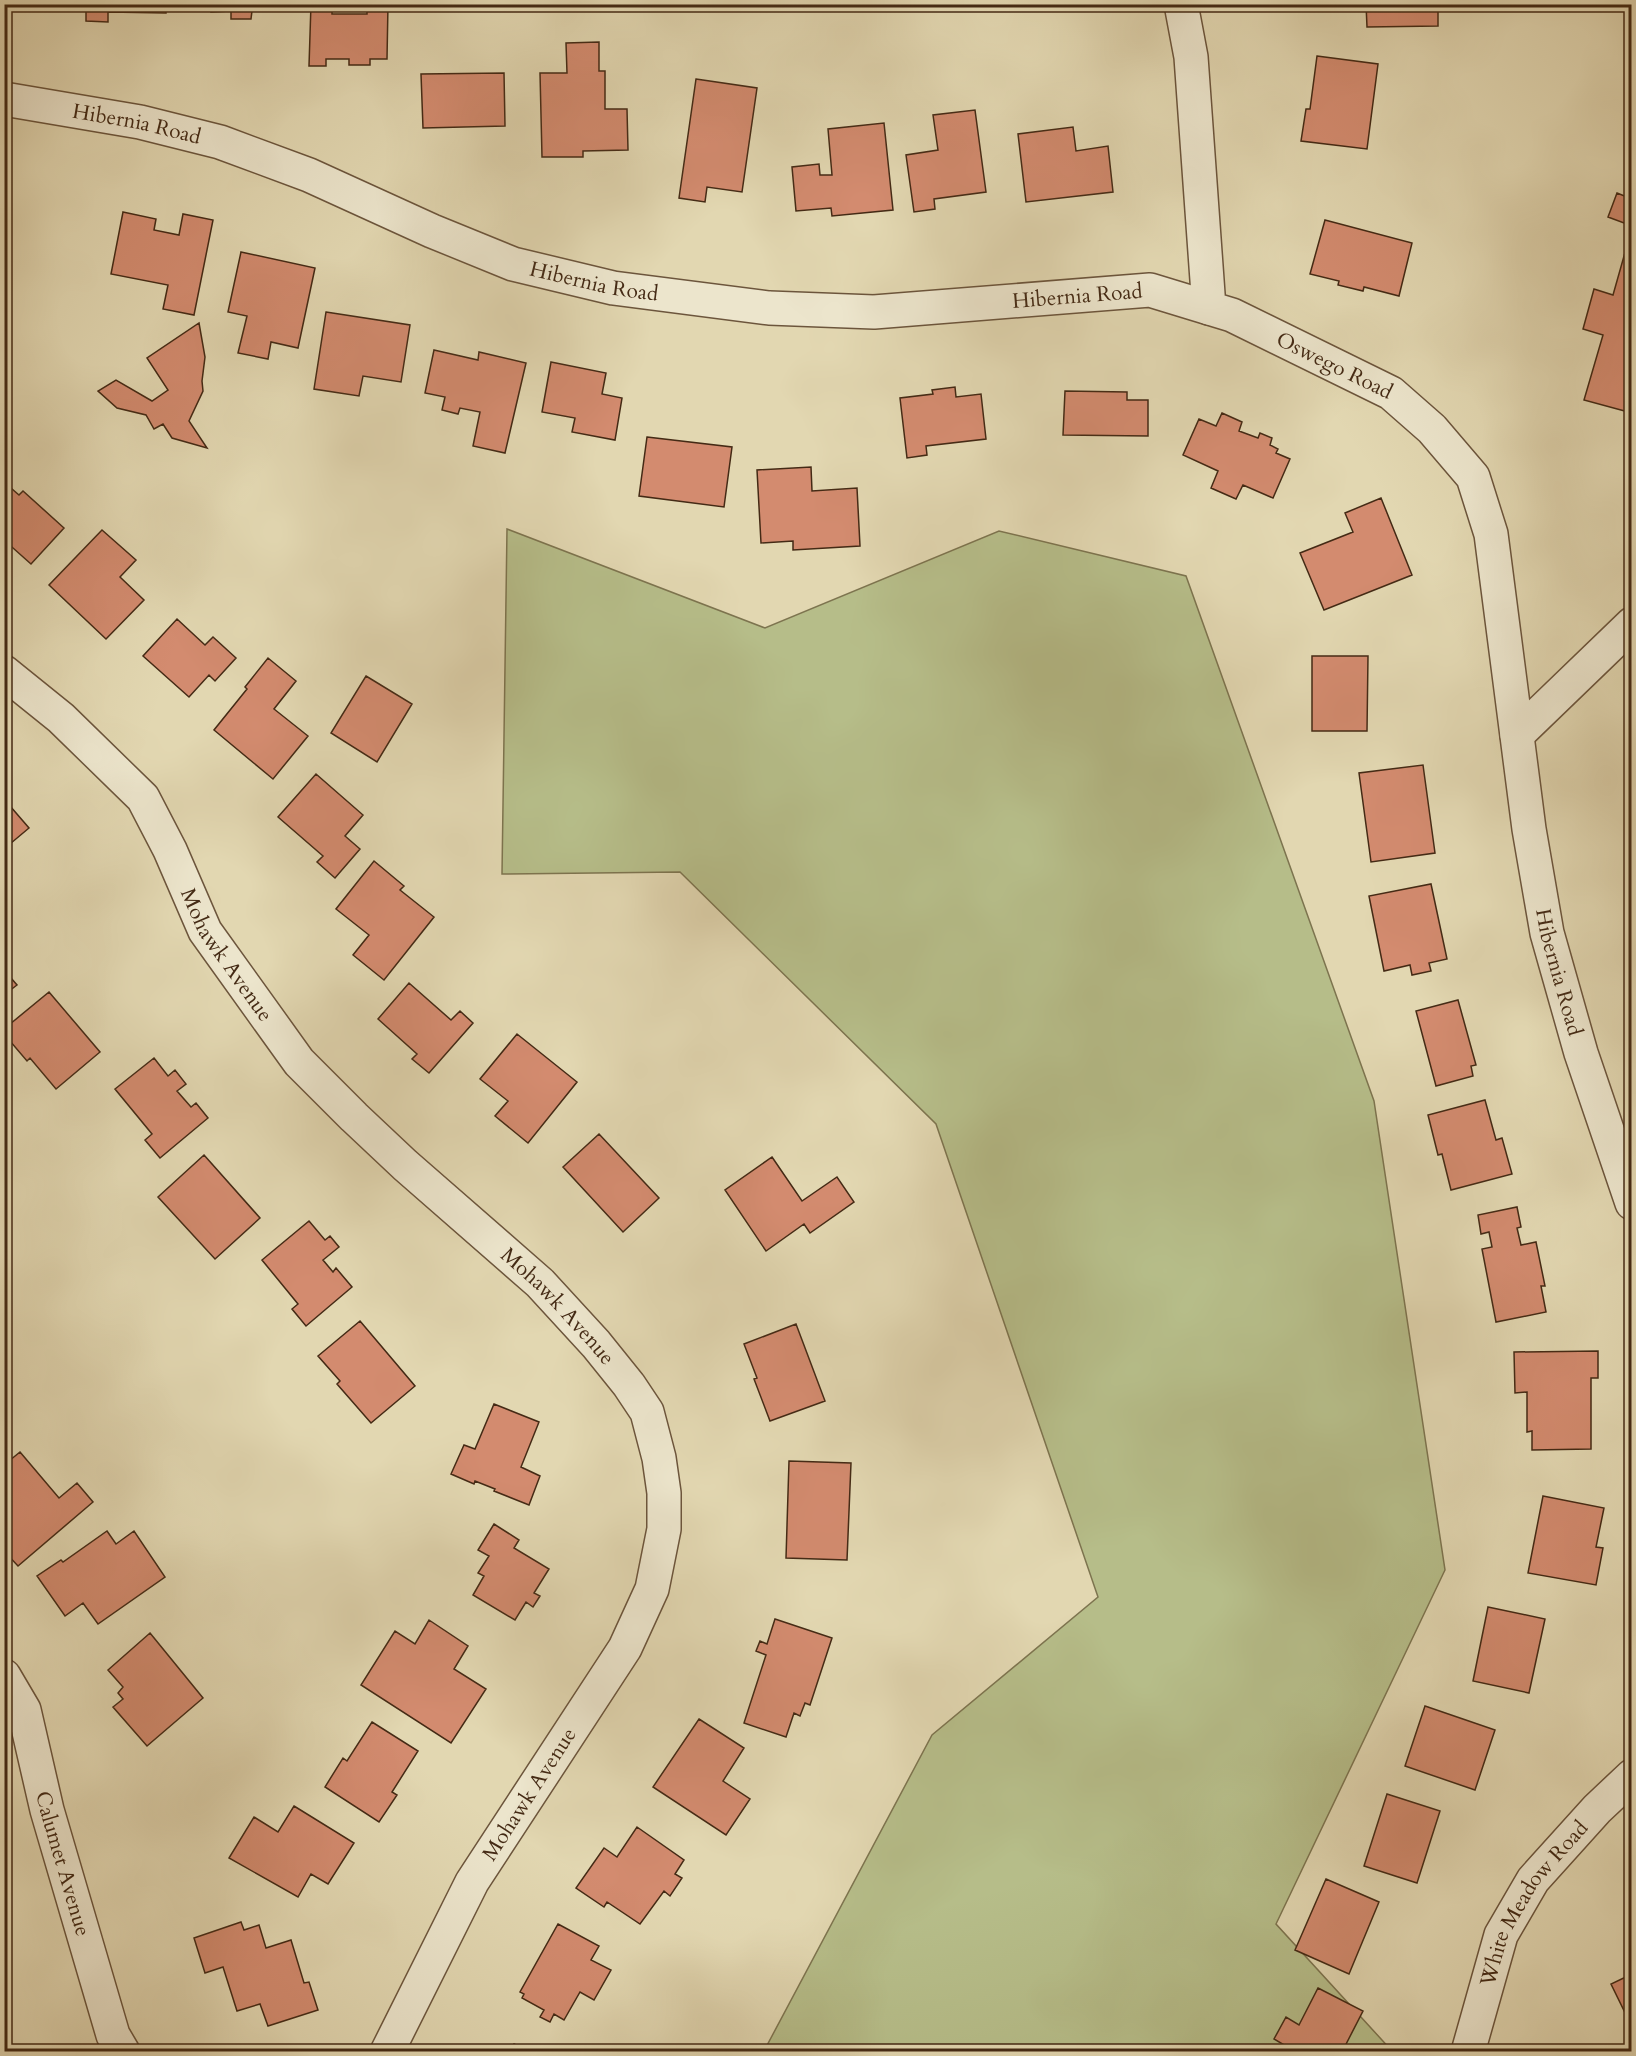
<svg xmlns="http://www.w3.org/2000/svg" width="1636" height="2056" viewBox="0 0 1636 2056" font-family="Cardo,serif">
<rect width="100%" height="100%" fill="#e2d7b1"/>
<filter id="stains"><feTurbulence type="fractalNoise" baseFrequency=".00333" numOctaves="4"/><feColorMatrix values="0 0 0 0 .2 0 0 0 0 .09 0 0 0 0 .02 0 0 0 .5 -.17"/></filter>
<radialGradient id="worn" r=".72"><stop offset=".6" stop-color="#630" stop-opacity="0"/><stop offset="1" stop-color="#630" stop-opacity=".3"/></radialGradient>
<path fill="#b6bd89" stroke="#7d744f" stroke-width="1.5" d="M507,529L765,628L999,531L1186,576L1374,1101L1445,1570L1276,1924L1392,2051H764L932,1735L1098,1597L936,1124L680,872L502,874Z"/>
<path fill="#d38b6f" stroke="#442a15" stroke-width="1.5" d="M4,4H39V10L4,11Z
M86,4H166V13L108,12V22L86,21Z
M211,4H277V11H252L251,19H231V11L211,12Z
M311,4H332V14H367V4H388L387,59H370V65H349V59H326V66H309Z
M1366,4H1438V26L1367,27Z
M599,42V71H605V109H627L628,150L583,151V157H542L540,73H567L566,43Z
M1317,56L1378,64L1367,149L1301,141L1306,109H1310Z
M504,73L505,126L423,128L421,74Z
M696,79L757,88L742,192L707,187L705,202L679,198Z
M975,110L986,192L934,199L935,209L914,212L906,155L938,150L933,115Z
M884,123L893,210L832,216L831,208L796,211L792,167L819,164L820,175H832L828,129Z
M1073,127L1076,151L1108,146L1113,192L1026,202L1018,134Z
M1617,193L1632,199V226L1608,217Z
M123,212L156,219L154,230L179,235L183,214L213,220L194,315L163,309L168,285L111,274Z
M1325,220L1412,243L1399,296L1364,287L1363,291L1338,285L1339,281L1310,274Z
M1626,249L1632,250V413L1584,400L1603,335L1583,329L1594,289L1613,295Z
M241,252L315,268L298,348L271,342L268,359L238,353L247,316L228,312Z
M326,312L410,325L401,382L363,376L359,396L314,389Z
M199,323L205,357L202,381L203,391L189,421L207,448L172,438L163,424L154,429L146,415L117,408L98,391L116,380L152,401L168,390L147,358Z
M434,350L478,360L479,352L526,363L505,453L473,446L480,412L460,408L458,414L442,410L445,397L425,393Z
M551,362L606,373L602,394L622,398L615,440L572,432L575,418L542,412Z
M955,387L956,397L981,394L986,439L926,446L927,455L907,458L900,398L933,394L932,390Z
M1065,391L1127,392V400H1148V436L1063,435Z
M1222,413L1242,422L1239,431L1258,438L1260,433L1272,438L1270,445L1278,449L1276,453L1290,459L1273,498L1243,485L1236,499L1211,488L1218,471L1183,455L1199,419L1216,426Z
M647,437L732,447L724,507L639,496Z
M811,467L812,491L857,488L860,546L793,550V541L761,543L757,470Z
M4,482L19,495L23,491L64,528L31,564L4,540Z
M1381,498L1412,575L1324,610L1300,553L1353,532L1345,513Z
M102,530L136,560L120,577L144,600L106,639L49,585Z
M177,619L205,645L213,637L236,658L215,681L209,675L189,697L143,656Z
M1312,656H1368L1367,731H1312Z
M268,658L296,681L274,709L308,736L273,779L214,730L247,689L245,687Z
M366,676L412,704L377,762L331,733Z
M1423,765L1435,853L1371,862L1359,773Z
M316,774L363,815L345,836L360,849L335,878L317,862L323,856L278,817Z
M4,799L29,828L4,849Z
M374,861L404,886L400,890L434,917L384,980L353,955L369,935L336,909Z
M1431,884L1447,959L1429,963L1431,971L1412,975L1410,965L1384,971L1369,896Z
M4,970L17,985L4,995Z
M409,983L451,1020L460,1011L473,1023L429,1073L412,1059L417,1054L378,1019Z
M49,992L100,1052L56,1089L30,1058L27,1061L4,1034V1029Z
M1458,1000L1476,1065L1471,1066L1473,1076L1436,1086L1416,1011Z
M517,1034L577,1082L528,1143L495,1116L508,1101L480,1079Z
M154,1058L168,1076L175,1070L186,1084L177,1091L191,1107L196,1103L208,1118L160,1158L145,1140L152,1134L115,1089Z
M1485,1100L1496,1140L1502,1138L1512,1174L1451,1190L1442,1154L1438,1155L1428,1115Z
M599,1134L659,1198L623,1232L563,1167Z
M204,1155L260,1218L215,1259L158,1197Z
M772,1157L802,1201L837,1177L854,1202L810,1233L804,1224L766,1251L725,1190Z
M1517,1207L1521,1227L1517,1228L1521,1245L1536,1242L1545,1286H1541L1546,1312L1496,1322L1482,1249L1492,1247L1489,1232L1481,1234L1478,1215Z
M309,1221L325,1240L330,1236L339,1247L323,1260L333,1272L336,1268L352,1287L306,1326L292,1309L298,1304L262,1260Z
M360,1321L415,1386L371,1423L337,1384L340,1381L318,1356Z
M796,1324L825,1401L770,1421L754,1379L757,1378L744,1344Z
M1598,1351V1378H1591V1449L1532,1450V1431L1527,1432V1392L1515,1393L1514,1352Z
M494,1404L539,1422L521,1467L540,1476L529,1505L494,1491L495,1489L475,1481L474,1484L451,1474L464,1445L475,1449Z
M20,1452L59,1498L77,1483L93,1502L18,1566L4,1551V1465Z
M789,1461L851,1463L847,1560L786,1558Z
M1543,1496L1604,1508L1596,1547L1603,1548L1596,1585L1528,1573Z
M494,1524L519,1540L514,1548L549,1569L534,1593L540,1596L533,1607L526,1602L515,1620L473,1595L484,1576L478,1573L489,1556L478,1550Z
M107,1531L116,1544L134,1531L165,1577L98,1624L83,1603L65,1616L37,1576L61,1560L63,1562Z
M1488,1607L1545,1619L1529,1693L1473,1681Z
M775,1619L832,1638L810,1705L805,1703L800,1716L794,1713L786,1737L744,1723L766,1655L756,1651L760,1641L767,1644Z
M429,1620L468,1646L454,1669L486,1689L451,1743L361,1685L395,1631L415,1644Z
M150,1633L203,1698L147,1746L113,1707L123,1699L118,1693L123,1687L108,1670Z
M1425,1706L1495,1730L1475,1790L1405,1766Z
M699,1719L744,1748L723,1781L750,1799L726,1835L653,1787Z
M372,1722L418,1751L392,1792L397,1795L379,1822L325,1787L343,1758L347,1761Z
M1387,1794L1440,1811L1417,1883L1364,1866Z
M294,1806L354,1843L328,1884L311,1874L298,1897L229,1858L254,1817L278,1832Z
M637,1827L684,1860L675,1874L682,1878L670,1896L664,1891L640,1924L607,1902L604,1907L576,1888L604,1848L617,1857Z
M1326,1879L1379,1902L1349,1974L1295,1950Z
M241,1922L244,1930L259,1925L266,1948L291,1940L304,1983L309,1982L318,2010L268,2026L260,2004L237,2011L223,1967L205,1973L194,1938Z
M558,1924L599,1946L591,1960L611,1970L594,2000L580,1992L564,2020L554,2014L550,2022L540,2017L544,2010L522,1998L524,1994L520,1992Z
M1632,1974V2027L1611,1984Z
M4,1981L11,2009L4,2011Z
M1318,1988L1363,2011L1342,2052H1283L1286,2046L1274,2039L1286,2017L1299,2025Z
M514,2044L531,2052H510Z"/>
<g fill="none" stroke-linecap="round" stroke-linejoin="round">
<g stroke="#6c553c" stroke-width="36">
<g id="minor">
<path id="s1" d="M1181,4L1191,57L1209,308L1232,315L1391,393L1432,429L1473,477L1491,534L1529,829L1547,933L1581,1053L1632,1203"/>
<path id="s2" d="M4,99L140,122L220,142L309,175L432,231L513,264L613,288L769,308L874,312L1150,290L1209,308"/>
<path id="s3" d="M4,672L61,718L143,798L170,850L205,931L299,1062L354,1117L405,1165L540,1283L596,1344L629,1385L647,1412L659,1458L664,1493V1529L652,1589L625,1648L472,1882L387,2052"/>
<path d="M1517,735L1632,624"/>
<path id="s4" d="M4,1676L24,1710L47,1810L113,2035L123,2052"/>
<path id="s5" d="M1468,2052L1501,1935L1533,1880L1597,1809L1632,1776"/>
</g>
</g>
<use href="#minor" stroke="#ece5cc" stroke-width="33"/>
</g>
<g text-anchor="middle" stroke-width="6" stroke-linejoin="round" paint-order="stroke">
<g font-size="21" fill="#442a15" stroke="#ece5cc">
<text dy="7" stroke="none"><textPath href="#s2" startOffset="135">Hibernia Road</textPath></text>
<text dy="7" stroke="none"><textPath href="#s2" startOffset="621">Hibernia Road</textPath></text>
<text dy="7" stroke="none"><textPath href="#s2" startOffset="1107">Hibernia Road</textPath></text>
<text dy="7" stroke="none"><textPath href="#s1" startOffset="444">Oswego Road</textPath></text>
<text dy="7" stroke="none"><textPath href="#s3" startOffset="366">Mohawk Avenue</textPath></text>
<text dy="7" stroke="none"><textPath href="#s1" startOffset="1128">Hibernia Road</textPath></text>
<text dy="7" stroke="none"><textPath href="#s3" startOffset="852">Mohawk Avenue</textPath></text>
<text transform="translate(529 1794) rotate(-57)" y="7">Mohawk Avenue</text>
<text dy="7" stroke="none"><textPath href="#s4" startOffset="198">Calumet Avenue</textPath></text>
<text dy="7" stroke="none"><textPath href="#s5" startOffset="165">White Meadow Road</textPath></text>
</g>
</g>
<rect width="1636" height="2056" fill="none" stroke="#e2d7b1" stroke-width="24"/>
<rect x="6" y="6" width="1624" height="2044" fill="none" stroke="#442a15" stroke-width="3"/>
<rect x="12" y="12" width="1612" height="2032" fill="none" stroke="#442a15" stroke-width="1.5"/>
<rect width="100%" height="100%" filter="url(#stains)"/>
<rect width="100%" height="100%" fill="url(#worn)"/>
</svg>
